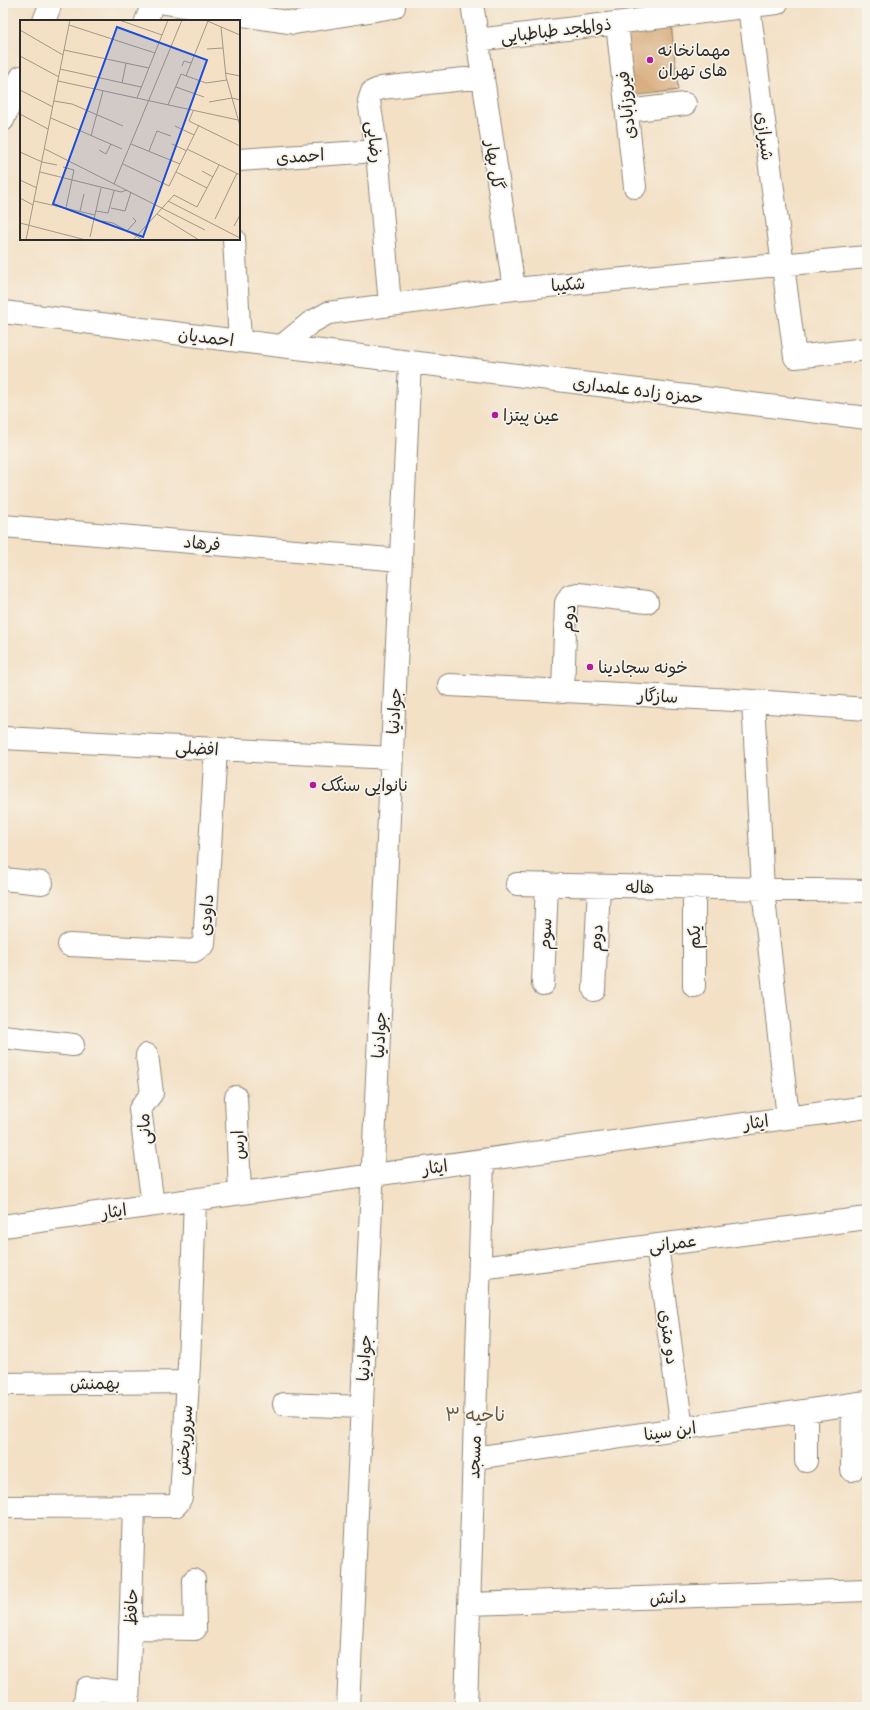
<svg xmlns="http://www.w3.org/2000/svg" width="870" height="1710" viewBox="0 0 870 1710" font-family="Caveat,'Playpen Sans Arabic',sans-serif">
<rect width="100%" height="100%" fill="#f7f3e8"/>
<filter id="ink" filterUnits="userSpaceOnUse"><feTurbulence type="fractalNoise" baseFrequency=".025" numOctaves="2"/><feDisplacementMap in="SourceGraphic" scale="8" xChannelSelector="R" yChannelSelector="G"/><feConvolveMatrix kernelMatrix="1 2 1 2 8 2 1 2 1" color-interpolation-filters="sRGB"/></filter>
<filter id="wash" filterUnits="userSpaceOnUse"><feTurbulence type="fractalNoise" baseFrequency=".012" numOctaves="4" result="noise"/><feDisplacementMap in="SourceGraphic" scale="16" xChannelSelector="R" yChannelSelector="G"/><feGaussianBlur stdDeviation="0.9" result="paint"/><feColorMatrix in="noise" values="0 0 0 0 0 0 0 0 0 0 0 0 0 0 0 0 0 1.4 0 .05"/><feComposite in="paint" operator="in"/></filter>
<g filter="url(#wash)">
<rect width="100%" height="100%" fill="#f3e0c5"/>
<g id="blocks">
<path fill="#d9af81" d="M671,24L678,90L629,96L621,30Z"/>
</g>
</g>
<g filter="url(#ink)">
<use href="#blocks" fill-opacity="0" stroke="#8f8678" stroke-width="1"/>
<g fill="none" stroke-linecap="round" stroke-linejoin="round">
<g stroke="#8f8678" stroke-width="24">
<path id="minor" d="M165,3L294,23L394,7
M472,3L514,289
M749,7L795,357L867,349
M44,21L51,3
M146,21L153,3
M617,23L635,187
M477,40L777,3
M627,111L685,104
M3,120L21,77
M239,160L362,152
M234,239L240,341
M390,305L377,152L369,101L372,92L381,88L483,77
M3,312L867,418
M282,346L310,323L328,313L514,289L867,257
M3,526L401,560
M449,685L753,701L867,709
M563,692L566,603L570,596L578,594L647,602
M753,701L763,889L788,1118
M3,738L391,758
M3,879L42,883
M517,884L867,891
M69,945L194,951L204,944L216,749
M543,984L547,884
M694,986V888
M594,990L599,886
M3,1037L73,1045
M147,1055L152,1093L140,1109L153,1205
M236,1097L240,1193
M3,1226L867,1107
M657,1246L682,1429
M480,1268L867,1218
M3,1384L188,1382
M284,1404L362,1407
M806,1411V1461
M474,1458L867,1402
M852,1470L853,1404
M3,1507L175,1506L178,1503L181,1497L189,1364L195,1200
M469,1604L867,1590
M130,1628L195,1629L194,1580
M84,1707L87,1688L128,1693
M128,1707L134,1507
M348,1707L410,362
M466,1707L483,1160"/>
</g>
<use href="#minor" stroke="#fff" stroke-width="22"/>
</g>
</g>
<g fill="#b5179e" stroke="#f7f3e8" stroke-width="1.5">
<circle cx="650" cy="60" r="4"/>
<circle cx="495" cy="415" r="4"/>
<circle cx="590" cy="667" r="4"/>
<circle cx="313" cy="785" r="4"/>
</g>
<g text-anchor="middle" stroke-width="3.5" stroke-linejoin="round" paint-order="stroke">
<g font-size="17" fill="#2b2b2b" stroke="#f7f3e8">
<text transform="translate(556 30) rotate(-7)" y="6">ذوالمجد طباطبایی</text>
<text transform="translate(626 105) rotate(-96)" y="6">فیروزآبادی</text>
<text transform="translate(765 136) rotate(83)" y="6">شیرازی</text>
<text transform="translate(375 142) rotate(83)" y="6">رضایی</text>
<text transform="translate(300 156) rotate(-4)" y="6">احمدی</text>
<text transform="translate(495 165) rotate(82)" y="6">گل بهار</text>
<text transform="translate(568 284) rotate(-5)" y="6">شکیبا</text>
<text transform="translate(206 337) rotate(7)" y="6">احمدیان</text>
<text transform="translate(638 390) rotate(7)" y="6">حمزه زاده علمداری</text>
<text transform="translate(202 543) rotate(5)" y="6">فرهاد</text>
<text transform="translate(568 618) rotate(-82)" y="6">دوم</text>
<text transform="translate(658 696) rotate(3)" y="6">سازگار</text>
<text transform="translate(394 711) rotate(-87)" y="6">جوادنیا</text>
<text transform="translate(197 748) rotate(3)" y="6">افضلی</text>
<text transform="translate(640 887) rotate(1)" y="6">هاله</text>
<text transform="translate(206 915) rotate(-86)" y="6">داودی</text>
<text transform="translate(545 934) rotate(-88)" y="6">سوم</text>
<text transform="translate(694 937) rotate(-90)" y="6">یکم</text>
<text transform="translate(596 938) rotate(-87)" y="6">دوم</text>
<text transform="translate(379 1035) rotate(-87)" y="6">جوادنیا</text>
<text transform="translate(756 1122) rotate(-8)" y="6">ایثار</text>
<text transform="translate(144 1129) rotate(-94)" y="6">مانی</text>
<text transform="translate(238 1145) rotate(-93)" y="6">ارس</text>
<text transform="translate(435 1167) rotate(-8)" y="6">ایثار</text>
<text transform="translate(114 1211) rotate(-8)" y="6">ایثار</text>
<text transform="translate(673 1243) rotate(-7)" y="6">عمرانی</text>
<text transform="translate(669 1337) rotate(82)" y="6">دو متری</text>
<text transform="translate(364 1358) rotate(-87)" y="6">جوادنیا</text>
<text transform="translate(95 1383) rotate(-1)" y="6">بهمنش</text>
<text transform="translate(670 1431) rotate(-8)" y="6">ابن سینا</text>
<text transform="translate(184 1440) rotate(-86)" y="6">سروربخش</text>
<text transform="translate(474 1457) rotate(-88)" y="6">مسجد</text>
<text transform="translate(668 1597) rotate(-2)" y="6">دانش</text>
<text transform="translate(131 1607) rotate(-88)" y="6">حافظ</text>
</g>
<g font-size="17" fill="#2b2b2b" stroke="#f7f3e8" text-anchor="start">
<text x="658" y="56">مهمانخانه<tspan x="658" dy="20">های تهران</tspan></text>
<text x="503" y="421">عین پیتزا</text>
<text x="598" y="673">خونه سجادینا</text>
<text x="321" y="791">نانوایی سنگک</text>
</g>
<g font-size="19" fill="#685949" stroke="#f7f3e8">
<text x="475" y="1421">ناحیه ۳</text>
</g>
</g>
<g transform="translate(20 20)">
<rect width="220" height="220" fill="#f3e0c5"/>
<path fill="none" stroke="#a39887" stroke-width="1" d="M99,0L142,15M185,0L220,15M49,5L135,33M201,7L206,57L220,106M0,10L43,35M187,29L203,28M44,30L129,48M0,36L39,57M162,46L164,41L171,43M40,49L121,67M205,53L220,56M166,56L188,1M38,61L218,100M102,63L106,43M156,67L184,77M0,70L33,87M117,78L148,0M34,81L52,84L103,106M189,82L212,78L220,80M148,85L161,54L186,63L207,60M173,91L169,101L220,126M0,94L28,109M31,98L102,129M155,106L174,115M71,116L83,71M111,124L160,144M152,124L167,131M25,129L185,210M167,129L220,155M79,130L86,134L91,124M129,131L137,111L151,116M0,132L22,142M22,142L37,145M103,144L149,166L179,105M43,147L54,150L46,188M182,151L193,157M20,152L101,172L107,170M156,152L187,168M0,160L17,168M94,164L162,0M0,178L13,185M14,181L75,195M148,181L220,218M91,188L105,191L111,172M60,191L64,174M76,191L88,193L94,171M137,194L179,220M195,199L217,153M82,201L93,203L123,220M0,203L66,220M214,206L220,195M107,211L116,201L113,198M70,217L81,168M6,220L50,0M113,220L154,175L177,187L199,145"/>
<path fill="#1d4ed8" fill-opacity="0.15" stroke="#1d4ed8" stroke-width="2" d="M97,7L187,40L123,217L33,184Z"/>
<rect width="220" height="220" fill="none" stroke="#2b2b2b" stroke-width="2"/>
</g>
<rect width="870" height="1710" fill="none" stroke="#f7f3e8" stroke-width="16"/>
</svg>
